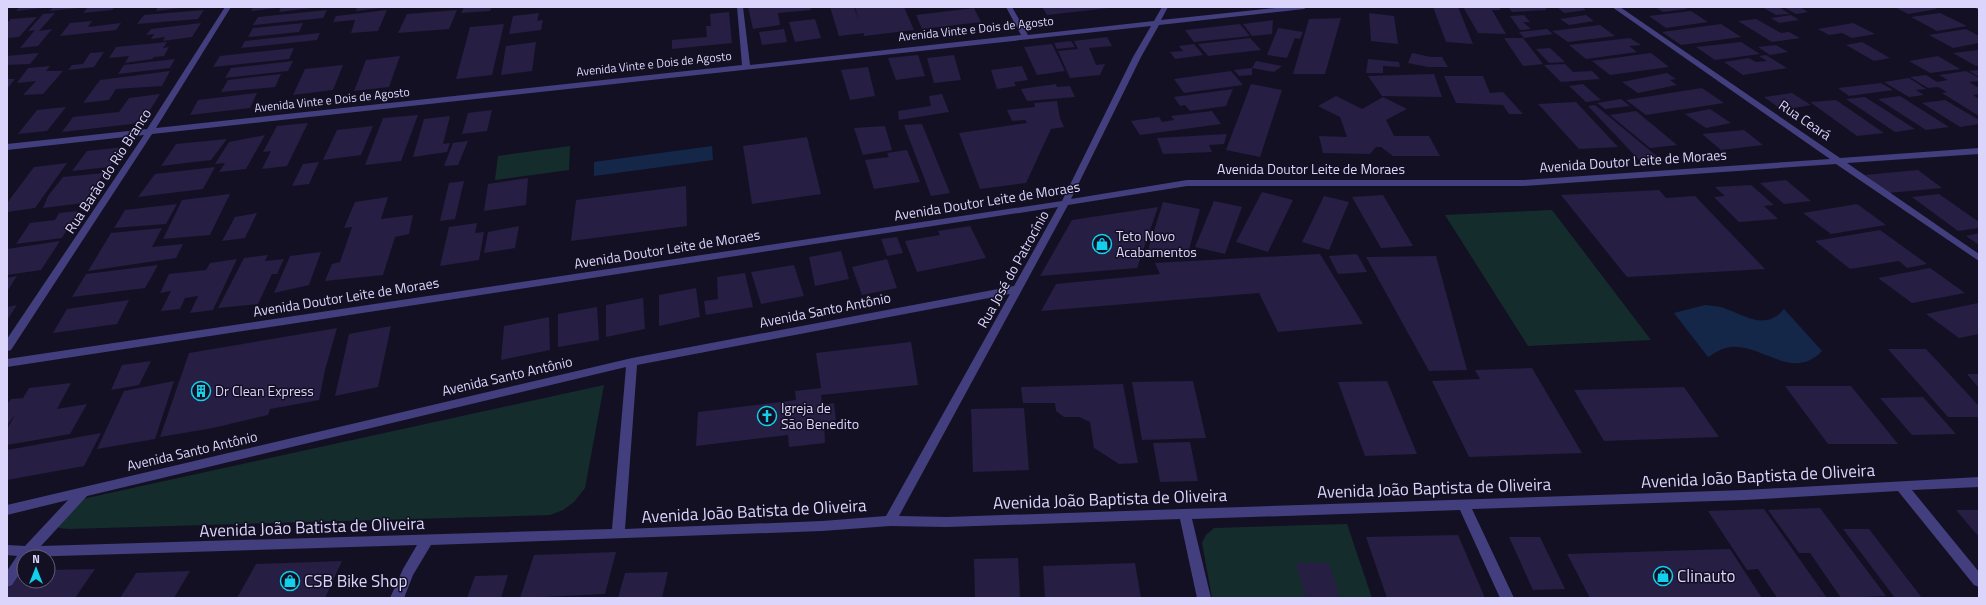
<svg xmlns="http://www.w3.org/2000/svg" width="1986" height="605" viewBox="0 0 1986 605" font-family="'Titillium Web',sans-serif">
<rect width="100%" height="100%" fill="#141023"/>
<path fill="#142d2c" d="M570,146L569,170L495,180L498,156Z
M1552,210L1651,340L1528,346L1445,215Z
M604,385L585,488L574,502L563,510L550,515L68,529L59,528L58,525L83,499L96,496Z
M1347,524L1372,598H1212L1202,543L1206,535L1214,528Z"/>
<path fill="#142749" d="M712,146L713,160L594,176V162Z
M1705,305C1711,306 1718,306 1724,308C1746,316 1766,331 1784,309L1822,351C1793,382 1763,344 1731,347C1722,348 1716,352 1708,357L1674,313Z"/>
<path fill="#261e43" d="M20,7H43V8L16,11Z
M53,7H79V8L50,11Z
M88,7H115L112,10L83,13Z
M158,7H180V8L156,11Z
M253,7H276V8L251,11Z
M281,7H312V8L279,12Z
M357,7H381V8L356,11Z
M464,7H492L490,11L461,13Z
M748,7H810L811,10L778,13L780,25L753,29Z
M830,7H854L859,21L855,7H904L914,30L864,36V33L839,36Z
M1042,7H1108L1109,8L1047,15Z
M1433,7H1458L1473,44L1446,42Z
M1463,7H1499L1501,10H1492L1506,34L1478,33Z
M1508,7H1545L1547,10L1512,12Z
M1557,7H1582L1586,10L1564,13Z
M1655,7H1684L1687,9L1663,12Z
M1762,7H1779L1790,14L1776,15Z
M1784,7H1800L1808,12L1796,14Z
M1895,7H1933L1937,9L1908,14Z
M974,8L981,22L922,29L916,15Z
M204,10L198,19L137,24L144,15Z
M327,10L323,18L253,25L258,17Z
M387,10L378,31L351,33L355,20L333,22L336,16Z
M457,10L449,29L398,33L407,14Z
M1691,11L1708,22L1666,28L1649,16Z
M729,12L732,43L672,49V40L707,37L706,26H711L710,14Z
M55,13L39,31L52,29L38,46L20,48L35,30L28,31L43,14Z
M539,13L537,21L543,20L541,30L509,34L513,16Z
M1369,13L1394,16L1398,44L1371,41Z
M1940,13L1967,26L1937,31L1911,17Z
M1524,15L1530,22H1523L1531,29L1520,30L1510,16Z
M1586,15L1594,21L1569,25L1560,19Z
M1791,15L1799,20L1779,23L1771,18Z
M37,17L19,37L7,38V23L11,19Z
M1341,18L1325,74H1293L1309,19Z
M815,19L821,38L795,42L789,22Z
M1756,19L1781,33L1789,32L1800,38L1772,42L1738,21Z
M1273,20L1272,34L1252,36L1243,24Z
M92,21L88,27L121,23L116,30L60,36L70,23Z
M201,23L192,37L163,41L165,37L151,39L154,34L146,35L151,29Z
M303,23L299,32L248,37L253,28Z
M1853,23L1875,34L1852,38L1842,33L1829,35L1818,29Z
M504,24L492,75L456,79L470,27Z
M1240,24L1250,36L1194,42L1185,30Z
M1721,24L1741,37L1681,45L1662,32Z
M1600,25L1615,36L1568,42L1552,31Z
M1278,28L1303,32L1300,39L1295,38L1287,58L1267,55Z
M784,29L787,42L762,45L759,32Z
M1547,29L1553,34L1524,38L1519,32Z
M1966,29L1979,36V43L1953,48L1929,35Z
M320,33L317,40L241,48L245,41Z
M1107,37L1112,46L1089,48L1096,65L1105,64L1100,75L1070,78L1058,51L1078,49L1074,41Z
M1250,38L1261,50L1208,56L1198,44Z
M1504,38H1523L1543,64L1523,66Z
M1630,38L1641,45L1629,46L1637,52L1586,59L1569,45Z
M1071,41L1075,47L1057,49L1054,43Z
M167,42L163,48L169,47L164,56L154,57L152,59L125,63L129,56L109,58L116,47Z
M536,42L532,71L501,75L506,46Z
M1741,42L1760,54L1715,60L1696,47Z
M1862,42L1890,58L1874,61L1846,45Z
M1052,44L1065,71L1037,75L1024,47Z
M1194,44L1203,55L1175,59L1170,52L1183,51L1179,46Z
M1776,45L1788,52L1770,55L1758,47Z
M294,48L289,59L213,67L220,56Z
M1550,48L1565,62L1549,63L1536,49Z
M1979,50V65L1976,66L1953,53Z
M104,52L94,67L68,70L72,65L83,64L90,53Z
M39,53L30,64L7,65V56Z
M1412,53L1431,57H1442L1448,67H1428L1408,63Z
M1651,53L1669,67L1610,75L1592,61Z
M918,55L925,76L896,80L888,58Z
M954,55L961,80L934,83L927,58Z
M1766,55L1787,68L1743,75L1724,62L1749,58L1756,62L1767,61L1759,56Z
M400,56L389,87L354,91L366,60Z
M1938,56L1960,69L1930,73L1909,61Z
M175,59L170,68L118,74L124,65Z
M1368,59L1399,62L1400,67L1383,66V73H1366Z
M293,61L288,71L225,78L231,68Z
M1256,61L1282,66L1274,72L1252,68V75L1239,76L1234,70L1252,68Z
M1565,64L1573,72L1592,71L1600,79L1561,82L1544,65Z
M343,65L333,90L293,95L305,69Z
M50,66L46,71H63L43,94L23,95L36,81L17,83L28,68Z
M1022,66L1028,80L1014,82L1016,86L997,89L991,70Z
M868,67L875,96L850,100L841,70Z
M1979,70V77L1969,71Z
M170,71L162,86L116,89L109,100L83,103L100,80Z
M1231,71L1243,85L1184,93L1174,79Z
M1966,71L1979,78V81L1969,82L1979,88V94L1973,95L1979,99V116L1942,93L1947,92L1938,87L1928,88L1910,77L1926,75L1937,82L1948,80L1939,75Z
M1667,73L1676,79L1670,80L1677,85L1638,93L1622,82Z
M281,74L275,87L221,92L228,80Z
M1434,74L1442,97L1382,96L1368,76Z
M1444,76H1483L1490,93L1503,92L1523,114H1509L1503,105L1456,103Z
M1909,78L1926,89L1916,90L1924,95L1909,97L1884,82Z
M7,79H15L7,89Z
M1881,83L1893,90L1849,96L1838,88Z
M1056,84L1057,87L1070,86L1075,97L1027,101L1021,89Z
M1251,84L1282,90L1260,157L1226,150Z
M1583,84L1601,100L1586,102L1569,86Z
M1702,88L1724,103L1646,115L1626,100Z
M1233,89L1226,106L1190,111L1185,105L1180,106L1174,97Z
M257,93L250,108L190,115L198,100Z
M1792,93L1811,105L1782,110L1764,97Z
M160,94L145,118L132,124L62,132L73,117L119,112L129,98Z
M942,94L949,112L899,120L898,111L931,106L929,96Z
M1336,96L1362,109L1383,97L1407,109L1386,120L1394,136H1429L1440,156H1393L1381,147H1376L1370,154L1323,153L1319,136L1347,137L1340,117L1318,106Z
M1900,96L1949,127L1926,130L1878,99Z
M1865,97L1915,129L1895,132L1846,99Z
M1621,99L1630,106L1605,109L1597,103Z
M1836,100L1884,133L1857,136L1810,102Z
M1945,100L1979,120V124L1960,127L1922,103Z
M1057,101L1060,118L1064,127L1051,129L1026,183L980,189L959,133L1027,123L1025,120L1012,121L1007,110L1035,107L1034,103Z
M1576,102L1618,147L1579,149L1538,104Z
M1595,105L1659,158L1640,161L1588,106Z
M66,107L47,131L18,134L37,110Z
M1710,109L1731,123L1706,128L1685,114Z
M492,110L487,131L462,134L468,113Z
M1212,111L1221,124L1140,135L1131,121L1159,117L1162,122L1174,120L1171,116Z
M1636,111L1677,145L1650,148L1610,115Z
M418,115L401,161L365,165L383,118Z
M450,116L443,144L450,143L447,152L413,157L424,119Z
M308,123L287,166L262,169L271,151L263,152L277,126Z
M922,124L950,193L931,196L904,125Z
M373,126L361,155L323,160L337,130Z
M885,126L892,150L863,155L854,128Z
M1744,130L1763,145L1721,150L1702,134Z
M1227,134L1224,144L1209,145L1212,152L1163,154L1157,138Z
M265,135L246,169L219,172L225,163L215,164L229,142Z
M807,137L821,194L752,204L743,146Z
M227,139L211,160L161,166L176,144Z
M468,141L458,165L444,166L453,143Z
M124,147L109,167L72,171L87,151Z
M907,150L920,182L874,189L865,160L889,157L887,153Z
M319,162L309,184L292,186L303,164Z
M67,163L35,208L7,212V203L34,167Z
M215,167L203,189L138,197L155,174Z
M1918,170L1942,188L1888,193L1865,175Z
M104,173L83,203L43,208L48,196L63,177Z
M528,178L526,205L484,211L488,184Z
M1786,180L1811,201L1784,204L1760,183Z
M464,181L455,219L440,221L449,183Z
M1751,185L1774,205L1764,206L1778,219L1739,222L1714,197L1725,196L1715,187Z
M686,186L687,226L571,241L576,200Z
M1659,190L1666,198L1695,196L1765,269L1627,277L1561,195Z
M1262,192L1293,200L1268,252L1236,242Z
M230,194L210,235L163,239L182,200Z
M1939,194L1979,222V228L1958,231L1912,197Z
M1383,195L1413,246L1381,248L1352,197Z
M1324,196L1349,202L1329,250L1302,242Z
M388,197L381,219L413,215L409,234L395,237L383,275L325,281L332,264L340,262L352,227L344,228L355,202Z
M1214,201L1242,207L1225,254L1195,247Z
M1163,202L1200,209L1187,257L1148,250Z
M177,204L166,224L114,228L125,210Z
M1857,204L1886,225L1831,234L1803,213Z
M1158,207L1137,268L1040,276L1072,220Z
M78,211L62,238L16,244L30,223L55,220L59,213Z
M257,213L245,238L222,241L235,217Z
M477,223L475,233L484,232L479,260L440,266L449,227Z
M519,226L515,248L484,253L488,232Z
M970,226L986,258L917,272L905,241L940,235L938,231Z
M162,228L152,247L183,244L176,258L88,271L111,233Z
M1880,230L1927,264L1907,268L1899,261L1850,269L1815,241Z
M1979,233V245L1966,236Z
M897,237L903,253L887,256L881,239Z
M60,241L41,270L7,275V249Z
M841,251L849,279L815,286L809,257Z
M321,252L309,285L274,293L290,256Z
M1320,254L1363,324L1278,332L1259,293L1041,311L1056,284L1160,274L1155,263Z
M1357,254L1367,272L1338,274L1329,256Z
M268,255L265,261L284,259L277,274H272L258,304L218,308L244,258Z
M1436,256L1467,370L1429,371L1366,257Z
M237,259L213,310L190,313L198,296L185,298L180,309L161,311L171,291L160,293L169,274L206,270L210,263Z
M887,259L897,288L862,295L852,267Z
M158,265L145,288L72,297L86,274Z
M794,265L804,296L761,304L751,272Z
M1930,268L1965,293L1912,303L1878,278Z
M745,273L753,307L706,315L704,301L718,299L717,277Z
M17,276L8,290H7V278Z
M696,288L700,317L659,326V295Z
M643,298L645,329L606,337V305Z
M129,300L117,324L53,333L67,309Z
M1978,303L1979,334L1959,338L1926,314Z
M17,305L7,320V307Z
M597,307L599,340L558,347V314Z
M549,317L550,350L501,360L504,326Z
M391,326L378,387L335,396L349,334Z
M337,328L325,370L319,400L270,409L268,415L213,428L160,437L189,353Z
M911,342L918,385L821,395L822,405L834,403L836,420L824,422L825,443L789,447L788,435L696,446L698,412L796,400L795,391L821,388L816,353Z
M1888,349H1926L1979,406V417H1948Z
M151,361L139,385L111,390L122,365Z
M1532,368L1582,453L1469,457L1432,381L1480,379L1475,370Z
M1967,374H1979V388Z
M174,381L155,439L97,449L124,391Z
M1193,381L1206,438L1142,440L1132,382Z
M1387,381L1417,454L1365,456L1338,382Z
M71,383L57,409L87,404L70,434L7,445V429L15,415L7,425V404L11,399L23,398L29,388Z
M1123,384L1138,463L1119,464L1094,448L1090,422L1079,417H1064L1056,411L1055,403H1023L1021,387Z
M1785,386H1851L1898,444H1828Z
M1684,387L1719,437L1604,441L1574,390Z
M1923,397L1956,434L1912,435L1880,398Z
M1024,408L1029,470L973,472L971,409Z
M101,433L84,466L7,480V450Z
M1190,442L1198,481L1160,482L1153,443Z
M1820,508L1886,596L1841,598L1810,553H1799L1768,510Z
M1764,509L1827,598H1777L1758,569L1747,570L1708,511Z
M1956,510H1979V537Z
M1843,529H1869L1922,598H1895Z
M1458,535L1485,598H1387L1366,537Z
M1509,537H1540L1565,589L1533,590Z
M1730,549L1762,598H1590L1567,554Z
M616,552L605,594L520,598L534,555Z
M1018,558L1020,598H975L974,559Z
M342,561L325,598H237L256,564Z
M1135,563L1141,598H1045L1043,566Z
M1296,563H1329L1340,598H1306Z
M95,569L75,598H7V589L20,571H24V581H48V570Z
M190,571L174,598H120L136,573Z
M668,572L662,598H618L625,573Z
M508,575L501,598H467L475,576Z"/>
<g fill="none" stroke-linecap="round" stroke-linejoin="round">
<path fill="#433f7e" fill-rule="evenodd" d="M225,7H231L156,128L742,65L737,7H743L750,65L1021,35L1006,7H1012L1028,35L1154,21L1162,7H1168L1161,20L1285,7H1307L1304,9L1159,25L1141,57L1071,199L1187,180H1523L1830,159L1612,7H1620L1840,158L1979,148V154L1847,163L1979,254V261L1836,164L1523,186H1187L1068,205L899,516L947,517L1745,490L1979,477V487L1912,490L1979,572V587L1974,585L1898,491L1745,500L1472,509L1514,598H1500L1460,510L1192,519L1211,598H1197L1180,519L947,527L890,526L822,531L431,545L413,575L404,598H390L403,569L417,545L24,557V567L12,585L7,587V571L17,556L7,555V545L25,546L68,500L7,515V505L632,358L1014,286L1058,207L7,367V359L1062,201L1133,57L1151,26L152,134L11,350L7,351V339L144,135L7,150V144L147,129ZM1010,294L886,516L822,521L625,529L637,365ZM626,367L612,529L41,546L87,496Z
M1974,7H1979V10Z"/>
</g>
<defs>
<g id="shop-ring" transform="scale(1)"><circle r="9.5" fill="#141023" stroke="#12cfeb" stroke-width="1.5"/><path d="M-5-2.5h2.3a2.7 3.5 0 0 1 5.4 0H5L5.5 6h-11ZM-1.5-2.5h3a1.5 2.3 0 0 0-3 0Z" fill="#12cfeb"/></g>
<g id="building-ring" transform="scale(1)"><circle r="9.5" fill="#141023" stroke="#12cfeb" stroke-width="1.5"/><path d="M-4-6H4V6H1V3H-1V6H-4ZM-2.5-4.3h1.7v1.8h-1.7ZM.8-4.3h1.7v1.8H.8ZM-2.5-1h1.7V.8h-1.7ZM.8-1h1.7V.8H.8Z" fill="#12cfeb"/></g>
<g id="church-ring" transform="scale(1)"><circle r="9.5" fill="#141023" stroke="#12cfeb" stroke-width="1.5"/><path d="M-1.2-6h2.4v3.5h3.3v2.4h-3.3V6h-2.4V-.1h-3.3v-2.4h3.3Z" fill="#12cfeb"/></g>
</defs>
<g fill-rule="evenodd">
<use href="#shop-ring" x="1102" y="244"/>
<use href="#building-ring" x="201" y="391"/>
<use href="#church-ring" x="767" y="416"/>
<use href="#shop-ring" x="1663" y="576"/>
<use href="#shop-ring" x="290" y="581"/>
</g>
<g text-anchor="middle" stroke-width="3" stroke-linejoin="round" paint-order="stroke">
<g font-size="12" fill="#dbd5fc" stroke="#141023">
<text transform="translate(976 29) rotate(-6)" y="4">Avenida Vinte e Dois de Agosto</text>
<text transform="translate(654 64) rotate(-6)" y="4">Avenida Vinte e Dois de Agosto</text>
<text transform="translate(332 100) rotate(-6)" y="4">Avenida Vinte e Dois de Agosto</text>
</g>
<g font-size="14" fill="#dbd5fc" stroke="#141023">
<text transform="translate(1805 120) rotate(34)" y="5">Rua Ceará</text>
<text transform="translate(1633 161) rotate(-4)" y="5">Avenida Doutor Leite de Moraes</text>
<text x="1311" y="174">Avenida Doutor Leite de Moraes</text>
<text transform="translate(108 171) rotate(-57)" y="5">Rua Barão do Rio Branco</text>
<text transform="translate(987 201) rotate(-9)" y="5">Avenida Doutor Leite de Moraes</text>
<text transform="translate(667 249) rotate(-9)" y="5">Avenida Doutor Leite de Moraes</text>
<text transform="translate(1013 269) rotate(-61)" y="5">Rua José do Patrocínio</text>
<text transform="translate(346 297) rotate(-9)" y="5">Avenida Doutor Leite de Moraes</text>
<text transform="translate(825 310) rotate(-11)" y="5">Avenida Santo Antônio</text>
<text transform="translate(507 376) rotate(-13)" y="5">Avenida Santo Antônio</text>
<text transform="translate(192 451) rotate(-13)" y="5">Avenida Santo Antônio</text>
</g>
<g font-size="14" fill="#dbd5fc" stroke="#141023" text-anchor="start">
<text x="1116" y="241">Teto Novo<tspan x="1116" dy="16">Acabamentos</tspan></text>
<text x="215" y="396">Dr Clean Express</text>
<text x="781" y="413">Igreja de<tspan x="781" dy="16">São Benedito</tspan></text>
</g>
<g font-size="17" fill="#dbd5fc" stroke="#141023">
<text transform="translate(1758 476) rotate(-3)" y="6">Avenida João Baptista de Oliveira</text>
<text transform="translate(1434 488) rotate(-2)" y="6">Avenida João Baptista de Oliveira</text>
<text transform="translate(1110 499) rotate(-2)" y="6">Avenida João Baptista de Oliveira</text>
<text transform="translate(754 511) rotate(-3)" y="6">Avenida João Batista de Oliveira</text>
<text transform="translate(312 527) rotate(-2)" y="6">Avenida João Batista de Oliveira</text>
</g>
<g font-size="17" fill="#dbd5fc" stroke="#141023" text-anchor="start">
<text x="1677" y="582">Clinauto</text>
<text x="304" y="587">CSB Bike Shop</text>
</g>
</g>
<rect width="1986" height="605" fill="none" stroke="#dbd5fc" stroke-width="16"/>
<g transform="translate(36 569)"><circle r="19" fill="#141023" stroke="#645f7a"/>
<path d="M0-3L7 15L0 10L-7 15Z" fill="#12cfeb"/>
<text y="-6" font-size="11" font-weight="bold" text-anchor="middle" fill="#dbd5fc">N</text>
</g>
</svg>
